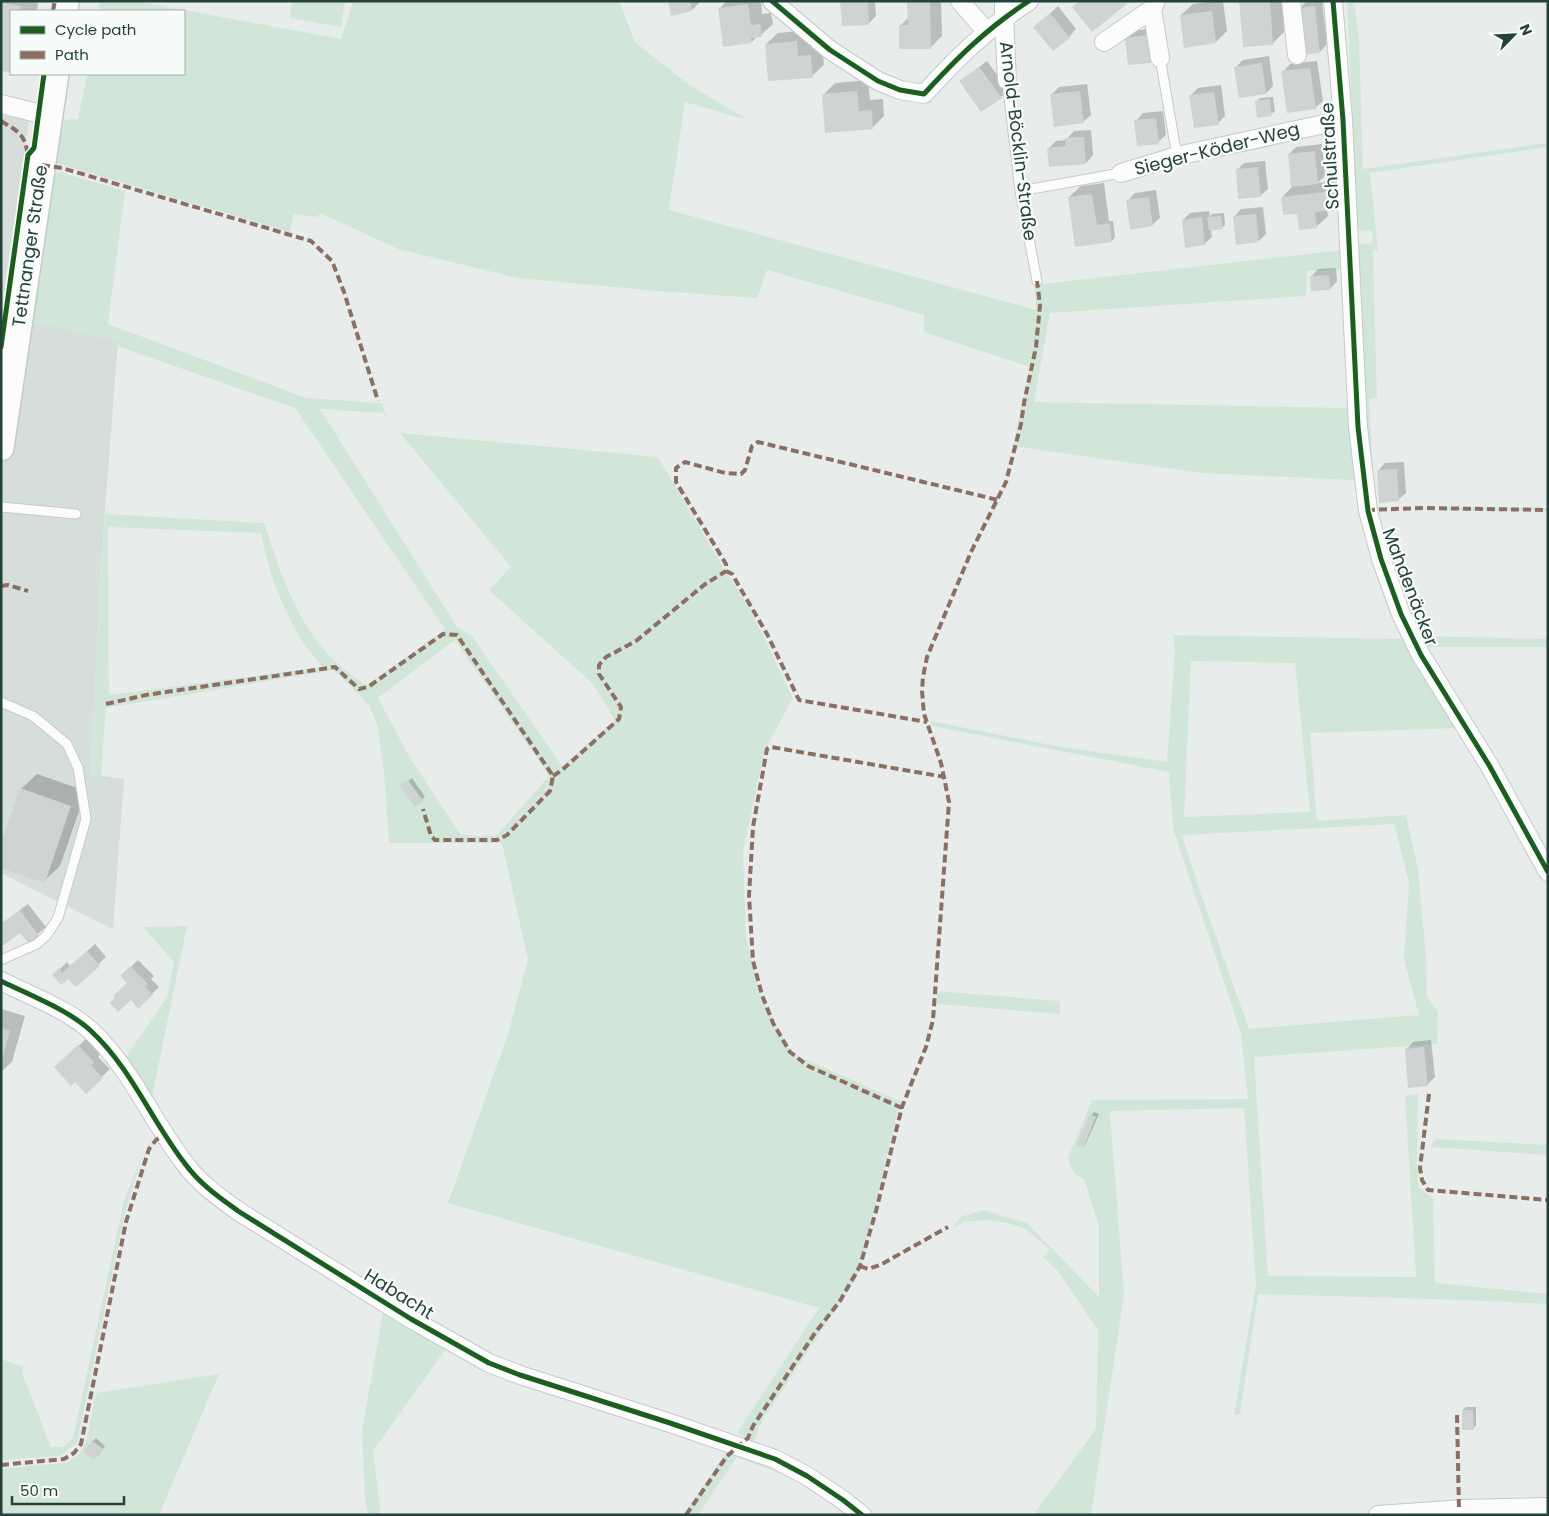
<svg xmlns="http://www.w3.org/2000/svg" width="1549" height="1516" viewBox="0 0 1549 1516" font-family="Poppins,sans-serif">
<rect width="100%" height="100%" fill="#e8edeb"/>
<path fill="#d6dedb" d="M1,115L29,120L1,311Z
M1,314L118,341L104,524L90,774L124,779L113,929L1,873Z"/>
<path fill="#d1e6d8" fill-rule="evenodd" d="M100,1H135L341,39L353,1H619L635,42L688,84L748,120L685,102L669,210L1036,310L1034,285L1343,250L1345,266L1341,269L1307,271L1306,296L1050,313L1034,402L1348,408L1354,480L1202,473L1013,446L1030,367L924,332V315L767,270L757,298L657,291L517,278L398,249L320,213L318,217L294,214L290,232L56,163L63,120L78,119L87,74H184V11H98Z
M292,1H345L341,27L290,18Z
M1351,1H1354L1359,37L1363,169L1548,143V147L1370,173L1378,250L1373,251L1377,398L1369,399L1375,505L1371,496L1358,245L1373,243L1372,231L1358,230L1347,4Z
M60,172L125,191L108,324L306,398L382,403L387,418L383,413L320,409L457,627L472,636L562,766L615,720L593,684L489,590L511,567L400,433L658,457L724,569L748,605L793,698L765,749L744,847L743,855L746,936L759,992L789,1049L800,1057L902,1102L898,1110L862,1263L856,1278L764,1418L753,1442L737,1433L819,1308L448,1203L508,1034L528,960L502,843H389L384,773L377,724L369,705L334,670L106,708L101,776L90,774L105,514L264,523C279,568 293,614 325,651C336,664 353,675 366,686L445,629L295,408L117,346V341L30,321L53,177ZM108,527L261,533C268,569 280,603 299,636C305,647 315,656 322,667L109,695ZM455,640L549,776L496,836L461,835L409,756L378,698Z
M1444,507L1548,508V511L1444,510Z
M1173,635L1405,639L1458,728L1310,733L1317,821L1406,815L1418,869L1426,956L1427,996L1438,1012L1437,1044L1254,1057L1268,1276L1416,1277L1405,1096L1418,1094L1417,1163L1419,1188L1433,1198L1435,1283L1548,1294V1304L1465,1300L1258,1294L1240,1414H1234L1256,1285L1244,1108L1110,1111L1124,1295L1091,1515H1033L1096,1429L1098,1330L1058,1271L1043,1257L1050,1250L1026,1229L1008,1223L986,1220L964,1222L953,1228L960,1217L984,1210L1027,1223L1099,1297V1225L1084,1179L1074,1174L1068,1158L1092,1100L1248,1099L1241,1034L1173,828L1169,772L932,726L931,721L1056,746L1167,762L1175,649ZM1191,661L1295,663L1310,812L1184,817ZM1394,824L1409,883L1404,959L1419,1015L1249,1029L1199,889L1182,835Z
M1420,636L1548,639V647H1428Z
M187,926L152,1097L124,1060L167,997L174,962L143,927Z
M937,991L1060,1001V1014L937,1004Z
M1435,1139L1548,1145V1155L1431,1147Z
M144,1150L124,1217L77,1443L60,1456L1,1460V1359L23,1367L22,1373L51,1447H63L73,1438L124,1201Z
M383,1312L445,1350L373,1451L381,1515H368L365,1499L362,1431Z
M219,1374L159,1515H1V1469L69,1462L80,1453L87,1438L96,1393Z
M730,1447C744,1456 759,1457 774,1464C802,1476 827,1496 852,1515H845L802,1482L737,1457L698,1515H683Z"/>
<path fill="#0003" d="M1,1L38,2L37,11H11L10,71L1,69Z
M669,1H701L692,10Z
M727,1H761L762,14L771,13L773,24L761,35L757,36L752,42L719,9Z
M841,1H875L876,16L869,23Z
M909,1H941L942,36L931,47L900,26L909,17Z
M1213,1H1223L1227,31L1216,42L1181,15L1193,4Z
M1241,1H1282L1284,32L1272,44Z
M1307,1H1322L1327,44L1320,52L1300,8Z
M1058,6L1076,29L1069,37L1035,27Z
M1155,28L1158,54L1151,62L1129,64L1126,38L1133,31Z
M808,30L810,45L822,44L824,65L812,76L766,44L778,33Z
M1269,56L1273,86L1266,93L1236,67L1243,60Z
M987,61L1008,90L1001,97L961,81Z
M1317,61L1323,101L1315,108L1283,72L1290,64Z
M868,80L870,100L883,99L884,116L873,127L823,95L835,83Z
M1087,84L1091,115L1083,122L1051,95L1059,87Z
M1221,85L1225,116L1218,123L1190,96L1198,88Z
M1273,97L1275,111L1271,114L1256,102L1260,98Z
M1163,111L1166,135L1158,142L1136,121L1143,113Z
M1091,130L1093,155L1086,163L1049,148L1056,141L1066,140L1074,131Z
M1322,144L1325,176L1317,183L1344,180L1346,197L1335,208L1327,209L1328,216L1316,227L1282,197L1292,187L1289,154L1296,147Z
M1265,161L1268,189L1260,196L1237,170L1244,163Z
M1104,183L1109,221H1113L1115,237L1112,241L1069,197L1081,186Z
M1156,190L1160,218L1152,225L1128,200L1135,193Z
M1263,207L1266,234L1259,241L1234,217L1241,209Z
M1209,211L1210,216L1212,214L1224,213L1225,225L1222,228L1211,230L1212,237L1204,244L1183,220L1190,213Z
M1336,268L1337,281L1330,289L1311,277L1318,269Z
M1404,462L1406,493L1398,500L1378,471L1385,463Z
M37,774L86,791L60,866L44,881L21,789Z
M412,778L425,797L415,805L405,783Z
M28,904L46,927L29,942L20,931L1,924Z
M95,944L106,957L76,985L68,977L54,975L67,962L70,966Z
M138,960L154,976L151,979L159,987L139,1007L131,998L128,983L122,976Z
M1,1009L25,1016L12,1062L1,1072Z
M86,1039L100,1054L98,1057L110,1069L86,1092L63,1060Z
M1431,1040L1435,1077L1427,1085L1406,1050L1413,1042Z
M1094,1112L1099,1114L1086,1143L1083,1147L1091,1115Z
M1466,1407H1476V1425L1473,1429L1463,1410Z
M96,1438L105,1446L98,1456L92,1442Z"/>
<path fill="#cfd4d2" d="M668,1H690L692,11L671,16Z
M840,1H868L869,25L842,26Z
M907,1H930L931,49H899V25H908Z
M1079,1H1125L1127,4L1092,32L1072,7Z
M1239,1H1270L1273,45L1243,47Z
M1,3L21,6L20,11H11L10,72L1,71Z
M748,4L751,25L760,24L762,37L751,38L752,43L723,47L718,8Z
M1315,6L1320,53L1304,55L1298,8Z
M1212,11L1216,43L1184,48L1180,15Z
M1050,13L1070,38L1053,51L1033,27Z
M1148,35L1151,63L1128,65L1125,38Z
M797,41L798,56L811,55L813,78L768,81L765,44Z
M1262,63L1266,94L1239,98L1234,67Z
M979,67L1002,98L981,112L959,81Z
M1310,68L1316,109L1287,113L1281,71Z
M857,91L859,111L872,110L873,129L825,133L822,94Z
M1080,91L1084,123L1054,127L1050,94Z
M1214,92L1219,125L1194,128L1189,95Z
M1270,99L1272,116L1257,118L1255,101Z
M1156,118L1159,144L1137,146L1134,120Z
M1084,137L1086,164L1049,167L1047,148L1066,146L1065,138Z
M1315,151L1318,184L1291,187L1288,154Z
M1258,167L1261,197L1238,199L1236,169Z
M1333,191L1335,210L1315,212L1317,228L1299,230L1297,214L1283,215L1281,197Z
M1092,194L1097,225L1110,223L1112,242L1075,247L1068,197Z
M1149,197L1153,226L1130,230L1126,200Z
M1256,214L1259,242L1236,245L1233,216Z
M1221,216L1223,229L1209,231L1207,217Z
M1202,217L1205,245L1185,248L1182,220Z
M1329,275L1331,290L1311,291L1310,276Z
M1397,469L1399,501L1379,503L1377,470Z
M408,780L423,801L415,807L400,786Z
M20,788L71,806L45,883L1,868V843Z
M20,910L39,936L29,944L20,933L1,947V924Z
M87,951L100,966L76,987L68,979L61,985L52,975L59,968L62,973Z
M130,966L148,984L145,987L153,995L138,1009L131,1000L118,1012L110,1003L115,997L113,996L127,983L120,976Z
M1,1028L10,1031L2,1060H1Z
M78,1045L94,1062L91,1065L103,1078L86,1094L75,1082L71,1086L54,1067Z
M1424,1047L1428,1086L1408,1088L1405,1049Z
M1090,1114L1096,1117L1083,1148L1076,1145Z
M1462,1410H1473L1474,1430H1462Z
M92,1441L103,1449L94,1460L83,1452Z"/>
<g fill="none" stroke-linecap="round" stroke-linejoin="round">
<g stroke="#c5cac8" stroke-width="11">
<path id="lane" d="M1160,58L1177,156
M1007,80L1020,191L1037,281
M1020,191L1121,173
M1,507L76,514
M1,702L33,716L67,744L78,768L86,819L58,918L46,936L37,944L1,960"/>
</g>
<g stroke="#c5cac8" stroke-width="20">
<path id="street" d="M772,1L830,50L878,81L900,90L924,94C957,58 987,28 1029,1
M960,1L986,31
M1004,1V17L1007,80
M1156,1L1152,9L1160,58
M1291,1L1297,55
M1333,1L1343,120L1358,427L1368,511L1381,559L1401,614L1421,655L1489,765L1548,872
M1104,42L1152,9
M1,104L49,116
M1121,173L1177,156L1343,120
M1,981C29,995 69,1010 91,1031C132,1069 152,1122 186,1165C200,1184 219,1197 238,1211L411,1319L489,1363L520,1375L670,1423L775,1459L807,1476L843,1500L862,1515
M1378,1515L1463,1509L1548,1507"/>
</g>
<g stroke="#c3cbc8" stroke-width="28">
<path id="secondary" d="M65,11L66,1
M1,448L56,74"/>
</g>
<use href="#lane" stroke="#fcfcfc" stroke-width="9"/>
<use href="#street" stroke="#fcfcfc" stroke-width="18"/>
<use href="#secondary" stroke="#fcfcfc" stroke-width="25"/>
<path stroke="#8d6e63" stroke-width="4" stroke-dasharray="8 4" stroke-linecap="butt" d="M53,11L55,1
M1,121C19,132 24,133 28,155
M42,165L62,168L311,241L332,261L344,292L378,401
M1367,510L1423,508L1548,510
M726,571L732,574L767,634L799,700L927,722
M1,586L8,585L28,591
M106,704L146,695L335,667L359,689L368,687L443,634L457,635L553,776L550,791L507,835L497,840H435L431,836L423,809
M553,776L562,770L619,719L621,707L599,674V665L606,657L636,641L704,585L726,571V564L676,482V468L685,462L725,473L741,474L745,470L752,446L758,442L998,500
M1429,1094L1420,1168L1422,1180L1428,1190L1548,1200
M902,1108L808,1066L790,1052L773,1023L762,995L753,961L749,896L753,827L767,749L771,747L945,777
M860,1266L868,1269L880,1265L948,1227
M1457,1415L1459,1510
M1,1465L64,1459L74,1453L81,1444L126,1222L149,1149L156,1140L164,1135
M686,1515L727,1456L748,1438L753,1426L815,1333L840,1301L860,1266L876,1211L902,1107L926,1047L933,1020L949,802L941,763L924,714L922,691L923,677L927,657L971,552L1006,482L1021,424L1024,403L1036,347L1040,305L1037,281"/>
<g stroke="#f7fbf9" stroke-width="8">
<path id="cycleway" d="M772,1L830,50L878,81L900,90L924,94C957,58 987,28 1029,1
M1333,1L1343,120L1358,427L1368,511L1381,559L1401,614L1421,655L1489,765L1548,872
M1,347L28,155L34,148L44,74
M1,981C29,995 69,1010 91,1031C132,1069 152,1122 186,1165C200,1184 219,1197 238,1211L411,1319L489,1363L520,1375L670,1423L775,1459L807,1476L843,1500L862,1515"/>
</g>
<use href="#cycleway" stroke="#1b5e20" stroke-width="5"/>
</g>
<g text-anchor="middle" stroke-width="4.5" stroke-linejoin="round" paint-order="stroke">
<g font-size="18" fill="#24423a" stroke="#f7fbf9">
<text transform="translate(1018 141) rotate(83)" y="6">Arnold-Böcklin-Straße</text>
<text transform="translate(1217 149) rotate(-14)" y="6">Sieger-Köder-Weg</text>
<text transform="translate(1330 156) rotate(-93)" y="6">Schulstraße</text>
<text transform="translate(30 246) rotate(-82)" y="6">Tettnanger Straße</text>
<text transform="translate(1410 587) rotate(69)" y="6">Mahdenäcker</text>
<text transform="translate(399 1294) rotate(32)" y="6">Habacht</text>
</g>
</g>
<rect width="1549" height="1516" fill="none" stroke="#24423a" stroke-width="5"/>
<rect x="10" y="10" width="175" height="65" fill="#f7fbf9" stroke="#a3b1ad"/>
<rect x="20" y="26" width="25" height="8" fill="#1b5e20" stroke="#a3b1ad"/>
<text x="55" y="35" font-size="15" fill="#24423a">Cycle path</text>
<rect x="20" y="51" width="25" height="8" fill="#8d6e63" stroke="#a3b1ad"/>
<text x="55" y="60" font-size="15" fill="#24423a">Path</text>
<g transform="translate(1514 35) rotate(66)" stroke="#f7fbf9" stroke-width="4" paint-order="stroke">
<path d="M0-4L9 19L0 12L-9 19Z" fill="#24423a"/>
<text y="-8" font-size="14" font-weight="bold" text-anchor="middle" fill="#24423a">N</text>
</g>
<path d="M12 1496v8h112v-8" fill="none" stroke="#24423a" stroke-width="2.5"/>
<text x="20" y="1496" font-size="15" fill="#24423a" stroke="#f7fbf9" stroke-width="4" paint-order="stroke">50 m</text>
</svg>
